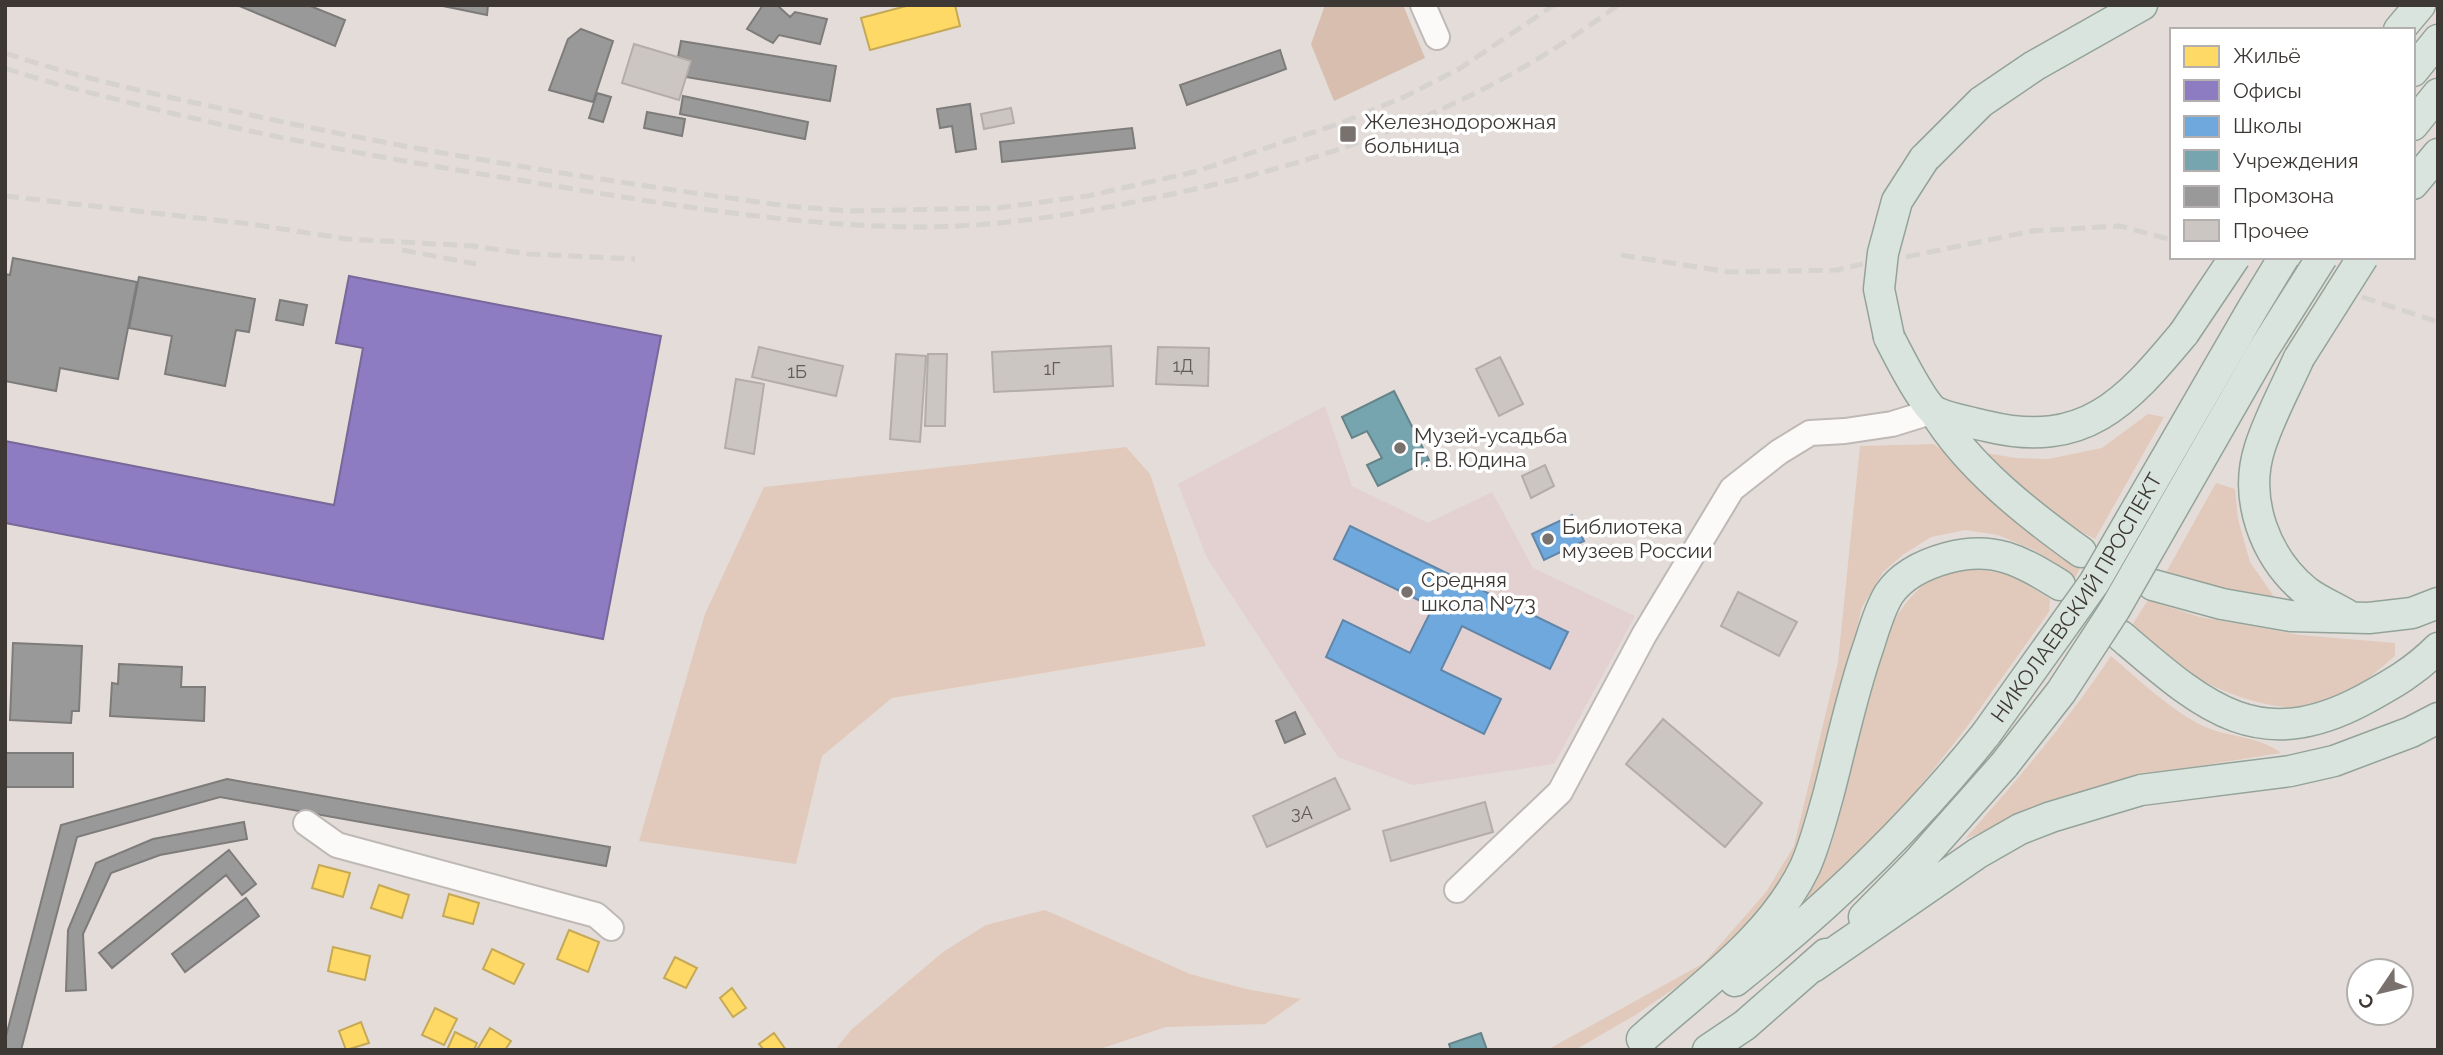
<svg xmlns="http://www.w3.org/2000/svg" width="2443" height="1055" viewBox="0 0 2443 1055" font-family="Raleway,sans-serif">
<rect width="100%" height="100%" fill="#e4dcd8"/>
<path fill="#e3d1d1" d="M1325,406L1352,486L1428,523L1492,492L1533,568L1635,616L1554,764L1413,785L1338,757L1207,558L1178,484Z"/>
<path fill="#e1cabb" d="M2148,414L2164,417L2095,539C2053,517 2018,488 1986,453L2016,458L2048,459L2102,448Z
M1934,444L1957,462L2020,525L2080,568L2075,578L2034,550L1998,535L1965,530L1931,537L1904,554L1883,572L1862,607L1806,833L1779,886L1736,938L1698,972L1637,1014L1575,1050H1547L1704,963L1766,892L1794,846L1838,662L1860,446Z
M1126,447L1150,474L1206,646L892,698L822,756L796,864L639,841L705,614L764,487Z
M2216,483L2235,489L2238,519L2250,562L2275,598L2164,576Z
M1976,569L2009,574L2050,599L2049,612L1966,728L1903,808L1802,905L1832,842L1882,641C1896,616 1914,585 1942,574C1952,570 1965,570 1976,569Z
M2148,600L2200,617L2300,635L2395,643V656C2372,675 2348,699 2318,705C2271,716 2204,687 2167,658C2155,648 2143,636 2132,625Z
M2111,656C2138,679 2167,707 2199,724C2225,738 2258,735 2281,753L2154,773L2100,788L1965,839C2017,780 2067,722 2111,656Z
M1045,910L1190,974L1246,989L1301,999L1265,1024L1166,1027L1097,1050H835L851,1030L943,952L986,925Z"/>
<path fill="#d7beae" d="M1325,5H1403L1425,58L1334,101L1311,44Z"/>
<path fill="#ffd966" stroke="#c5a957" stroke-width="2" d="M910,5H955L960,26L870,50L861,18Z
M319,865L350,873L343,897L312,888Z
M379,885L409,895L402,918L371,908Z
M449,894L479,903L473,924L443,916Z
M569,930L599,942L588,972L557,959Z
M333,947L370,956L365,980L328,971Z
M492,949L524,964L514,984L483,969Z
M675,957L697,968L686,988L664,978Z
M732,988L746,1008L733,1017L720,998Z
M435,1008L457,1019L444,1045L422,1035Z
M361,1022L369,1043L346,1050L339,1031Z
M490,1028L511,1041L505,1050H477Z
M455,1032L477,1043L474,1050H447Z
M774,1033L786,1050H764L759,1044Z"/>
<path fill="#8e7cc3" stroke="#766898" stroke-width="2" d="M349,276L661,336L603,639L5,523V441L334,505L363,348L336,343Z"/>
<path fill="#6fa8dc" stroke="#6086aa" stroke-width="2" d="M1572,515L1584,541L1544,560L1532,534Z
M1350,526L1568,632L1550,669L1462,626L1441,670L1501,699L1484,734L1326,657L1343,620L1410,653L1433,607L1334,559Z"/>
<path fill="#76a5af" stroke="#65848a" stroke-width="2" d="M1394,391L1429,460L1378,486L1367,465L1382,458L1367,431L1352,438L1342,417Z
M1481,1033L1487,1050H1451L1449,1044Z"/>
<path fill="#999" stroke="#7e7c7b" stroke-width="2" d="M237,5H308L345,20L335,46Z
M438,5H488L487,15Z
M763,5H777L790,17L795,12L827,19L820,44L779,35L773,43L747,29Z
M581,29L613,41L593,102L549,90L568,39Z
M681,41L836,66L830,101L686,77L691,61L678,57Z
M1280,50L1286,69L1187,105L1180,85Z
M597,93L611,97L603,122L589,118Z
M683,96L808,122L805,139L680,114Z
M970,104L976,149L956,152L952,126L940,128L937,109Z
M647,112L685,119L682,136L644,128Z
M1132,128L1135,148L1002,162L1000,142Z
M13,258L137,282L118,379L60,368L56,391L5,381V274L10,275Z
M139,277L255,299L249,332L236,330L225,386L165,374L172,336L129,328Z
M280,300L307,305L303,325L276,320Z
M13,643L82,646L79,711H72L71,723L10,720Z
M119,664L182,667L181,687H205L204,721L110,716L112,683L118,684Z
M1295,712L1305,734L1285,743L1276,721Z
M5,753H73V787H5Z
M227,779L610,847L606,866L220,797L77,837L21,1050H5V1040L61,825Z
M244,822L247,839L160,855L111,873L83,934L86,990L66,991L68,930L96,863L153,839Z
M229,850L256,884L242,895L226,875L112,968L99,953Z
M246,898L259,916L185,972L172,954Z"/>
<path fill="#ccc6c3" stroke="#b3adaa" stroke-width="2" d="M634,44L691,61L679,100L622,83Z
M1011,108L1014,123L984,129L981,114Z
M1111,346L1113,386L994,392L992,352Z
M759,347L843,366L836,396L752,377Z
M1158,347L1209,348L1208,386L1156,384Z
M896,354L926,356L920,442L890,439Z
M928,354H947L945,426H925Z
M1500,357L1523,404L1499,416L1476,369Z
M736,379L764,384L754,454L725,448Z
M1545,465L1554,486L1531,498L1522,476Z
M1738,592L1797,622L1779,656L1721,626Z
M1663,719L1762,803L1725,847L1626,764Z
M1335,778L1350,809L1267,847L1253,816Z
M1485,802L1493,832L1391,861L1383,831Z"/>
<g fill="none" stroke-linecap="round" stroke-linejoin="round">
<g stroke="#bfb9b6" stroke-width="28">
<path id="minor" d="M1423,5L1437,37
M306,823L337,845L596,915L611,928
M1457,890L1560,792L1644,635L1732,489L1779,452L1810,433L1845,431L1892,424L1934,411"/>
</g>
<g stroke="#93a399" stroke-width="33">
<path id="major" d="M2399,30L2420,5
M2413,71L2438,40
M2413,125L2438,94
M1924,159L1981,102L2034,66L2142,5
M2413,184L2438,154
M1889,337C1897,353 1922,402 1934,411C1943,417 1974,423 1986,426C2084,450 2126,403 2184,333
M2299,358C2286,387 2270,416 2260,447C2243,499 2265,558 2307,592C2319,601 2336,608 2349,616
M1934,411C1968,467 2028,514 2081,552
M2153,585L2222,604L2291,616L2369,618L2412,613L2438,603
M2121,636C2201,704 2256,757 2363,700C2392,684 2414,672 2438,648
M1864,917L1918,862L2004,765
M1813,967L1978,853L2020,829L2051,817L2141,790L2290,771L2334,761L2411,732L2438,718
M1735,981C1828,907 1912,827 1986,734
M1642,1039C1699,988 1772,937 1805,867C1815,845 1821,820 1828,796C1841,747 1851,697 1868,648C1874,630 1879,610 1889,594C1902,575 1925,564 1947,558C1994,545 2021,561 2060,585
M1708,1050L1745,1025L1826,954"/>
</g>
<use href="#minor" stroke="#fbfaf9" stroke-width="24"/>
<use href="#major" stroke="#d9e4de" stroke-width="30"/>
<path stroke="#d5d2d0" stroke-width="5" stroke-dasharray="14 7" stroke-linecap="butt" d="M5,53C82,79 163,96 242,113C422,153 605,181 787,206L849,211L998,208L1087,196L1194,172L1341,123L1404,97L1459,69L1554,5
M5,68C48,83 92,93 135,104C249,133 365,155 481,174C622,196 763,224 907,227C989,228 1068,216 1148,199C1322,164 1475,112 1618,5
M5,196L250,224L347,239L473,246L529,254L635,259
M402,250L476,264
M1621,255L1729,272L1837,270L1863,264
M1906,257L2032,231L2120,226L2172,240
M2362,297L2438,322"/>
<g stroke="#93a399" stroke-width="33" stroke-linecap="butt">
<g id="major-bridge">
<path d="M2184,333L2235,257"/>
<path d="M1889,337L1879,289L1883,253L1897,201L1924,159"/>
<path d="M2299,358L2363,257"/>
<path id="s1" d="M1986,734L2094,583L2253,308L2284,257"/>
<path d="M2004,765L2061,692L2115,609L2262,352L2322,257"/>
</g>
</g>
<use href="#major-bridge" stroke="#d9e4de" stroke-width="30"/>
</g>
<g fill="#78716e" stroke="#fff" stroke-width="2.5">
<rect x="1339" y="125" width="18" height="18" rx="3.5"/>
<circle cx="1400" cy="448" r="7"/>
<circle cx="1548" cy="539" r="7"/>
<circle cx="1407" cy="592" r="7"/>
</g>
<g text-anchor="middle" stroke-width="7" stroke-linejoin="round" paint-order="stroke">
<g font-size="18" fill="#625c59">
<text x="1183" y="372">1Д</text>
<text x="1052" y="375">1Г</text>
<text x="797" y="378">1Б</text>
<text x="1302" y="819">3А</text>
</g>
<g font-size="21" fill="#3e3835" stroke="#fff" text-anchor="start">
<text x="1364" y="129">Железнодорожная<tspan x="1364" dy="24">больница</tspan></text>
<text x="1414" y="443">Музей-усадьба<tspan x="1414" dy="24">Г. В. Юдина</tspan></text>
<text x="1562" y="534">Библиотека<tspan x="1562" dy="24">музеев России</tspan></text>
<text x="1421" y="587">Средняя<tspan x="1421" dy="24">школа №73</tspan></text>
</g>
<g font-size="21" fill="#3e3835" stroke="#fff">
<text dy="7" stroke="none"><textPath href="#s1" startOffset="164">НИКОЛАЕВСКИЙ ПРОСПЕКТ</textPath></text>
</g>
</g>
<rect width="2443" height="1055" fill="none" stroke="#3e3835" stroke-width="14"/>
<rect x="2170" y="28" width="245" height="231" fill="#ffffff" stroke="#b2afae" stroke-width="2"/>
<rect x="2184" y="46" width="35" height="21" fill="#ffd966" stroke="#b2afae" stroke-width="2"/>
<text x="2233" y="63" font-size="21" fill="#3e3835">Жильё</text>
<rect x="2184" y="80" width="35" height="21" fill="#8e7cc3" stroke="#b2afae" stroke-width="2"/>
<text x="2233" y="98" font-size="21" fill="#3e3835">Офисы</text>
<rect x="2184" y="116" width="35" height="21" fill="#6fa8dc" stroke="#b2afae" stroke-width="2"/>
<text x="2233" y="133" font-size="21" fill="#3e3835">Школы</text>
<rect x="2184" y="150" width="35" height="21" fill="#76a5af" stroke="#b2afae" stroke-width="2"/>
<text x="2233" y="168" font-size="21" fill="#3e3835">Учреждения</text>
<rect x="2184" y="186" width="35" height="21" fill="#999999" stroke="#b2afae" stroke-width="2"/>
<text x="2233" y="203" font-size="21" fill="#3e3835">Промзона</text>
<rect x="2184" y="220" width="35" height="21" fill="#ccc6c3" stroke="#b2afae" stroke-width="2"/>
<text x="2233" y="238" font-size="21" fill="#3e3835">Прочее</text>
<g transform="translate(2380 992) rotate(235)"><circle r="33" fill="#ffffff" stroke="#b2afae" stroke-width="2"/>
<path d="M0-5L12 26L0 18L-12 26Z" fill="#78716e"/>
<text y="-10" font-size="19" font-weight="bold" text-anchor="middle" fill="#3e3835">С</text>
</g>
</svg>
